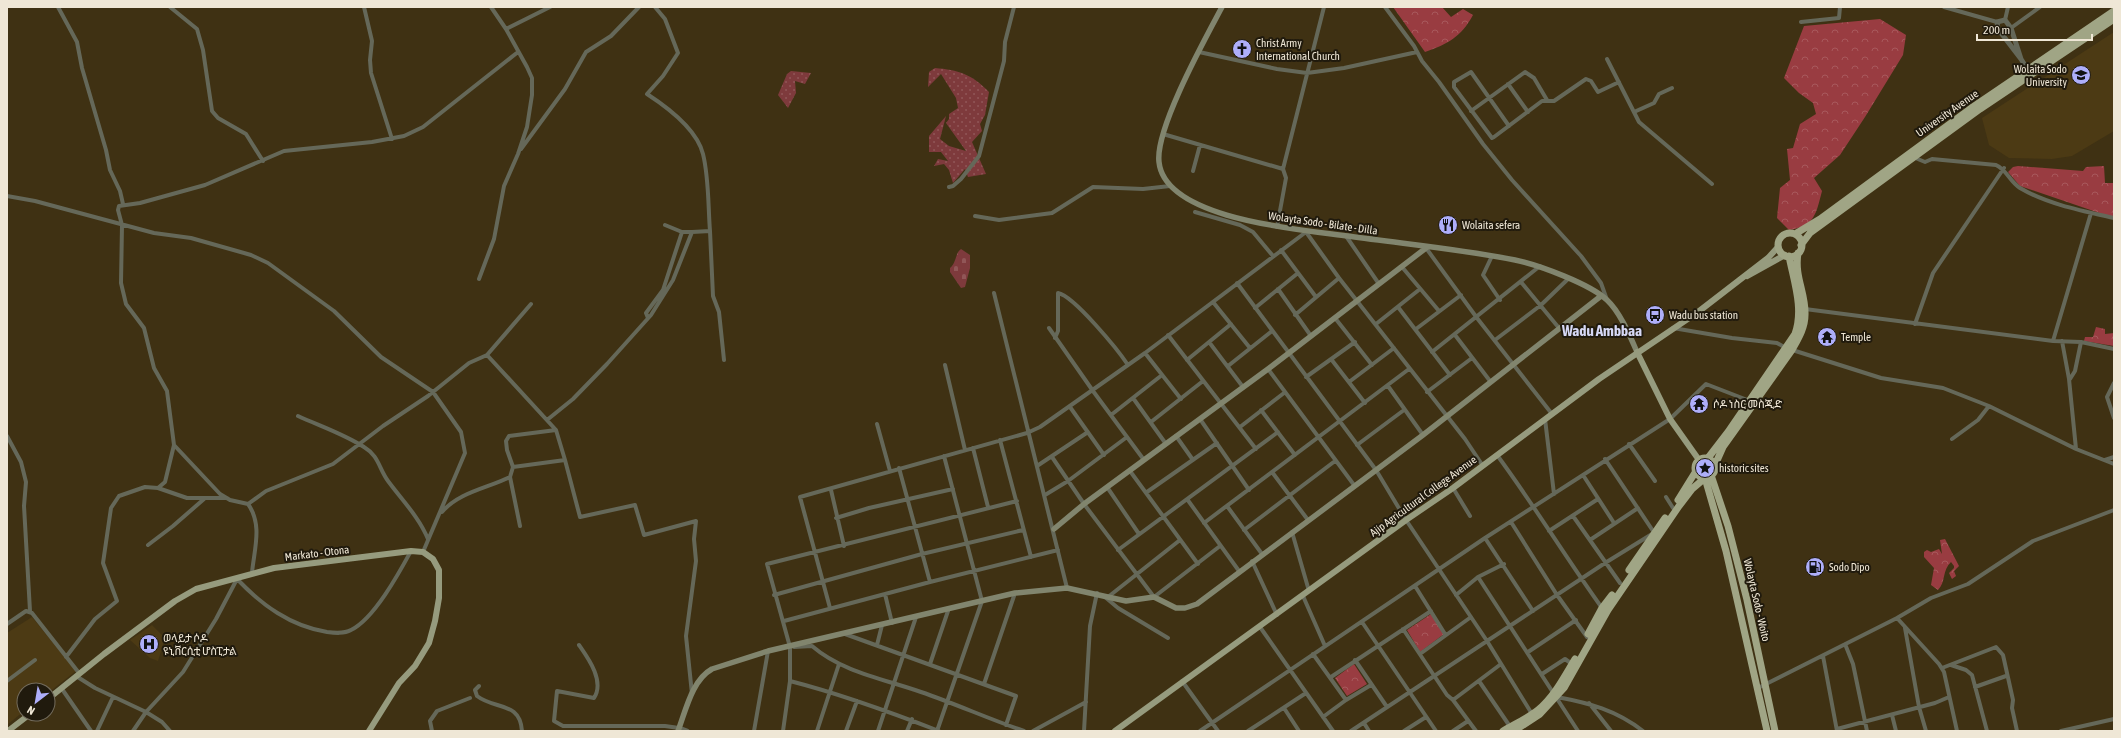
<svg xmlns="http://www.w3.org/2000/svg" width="2121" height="738" viewBox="0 0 2121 738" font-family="'Asap Condensed','Noto Sans Ethiopic',sans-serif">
<defs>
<pattern id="grass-dots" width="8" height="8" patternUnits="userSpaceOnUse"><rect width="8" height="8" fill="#7e3a3c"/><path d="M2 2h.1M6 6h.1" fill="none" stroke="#915657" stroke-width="1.8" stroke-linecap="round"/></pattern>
<pattern id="forest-crowns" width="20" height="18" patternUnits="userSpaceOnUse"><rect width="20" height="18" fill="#993c41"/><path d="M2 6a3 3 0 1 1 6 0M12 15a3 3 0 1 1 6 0" fill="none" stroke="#a8585c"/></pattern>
<pattern id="cemetery-stones" width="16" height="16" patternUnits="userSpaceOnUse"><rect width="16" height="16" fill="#7e3a3c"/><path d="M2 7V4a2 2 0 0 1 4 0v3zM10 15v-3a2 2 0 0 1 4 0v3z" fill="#915657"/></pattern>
</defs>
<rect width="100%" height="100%" fill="#3f3113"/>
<path fill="#4c3a14" d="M2114,32V131L2072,156L2052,159L2009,158L1989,145L1982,118Z
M32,617L76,671L48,693V690H24V711L7,725V633Z
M152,625L165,638L158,661L150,658L130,640Z"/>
<path fill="url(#grass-dots)" d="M935,68C958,70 972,74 989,92L985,115L980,124L982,131L972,142L986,174L968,177L965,169L953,183L949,170L944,164L934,166L938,159L948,161L941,152H929V136L946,116L940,139L949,146L966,151L946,123L949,119V114L958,108L956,98L941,74L928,87L929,72Z
M791,71L811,73L805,84L795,81L796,93L788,108L778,95L787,74Z"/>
<path fill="url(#forest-crowns)" d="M1393,7H1442L1451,17L1463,9L1473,15C1461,37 1448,44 1425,52Z
M1880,19L1906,35L1903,55L1865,117L1840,155L1814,178L1822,191C1816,214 1815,226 1789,230L1777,218L1780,188L1790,180L1787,149L1793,148L1800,124L1816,114L1813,103L1799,93L1784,78L1804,26Z
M2018,166L2083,171L2086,167L2104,166L2105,183H2114V218L2020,186L2008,172L2013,167Z
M2096,327L2105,329V334L2114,333V346L2084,341L2085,337H2093Z
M1945,539L1959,566L1954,571L1956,576L1952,579L1949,573L1954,568V566L1951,562C1942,570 1946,582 1938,590L1931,585L1934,568L1924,557V552L1927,550L1931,552L1939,549L1942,554L1940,540Z
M1431,614L1444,634L1420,652L1407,630Z
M1354,664L1367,684L1347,696L1335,678Z"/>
<path fill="url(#cemetery-stones)" d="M961,249L970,255V268L965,287L961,288L950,272V268C957,262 955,253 961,249Z"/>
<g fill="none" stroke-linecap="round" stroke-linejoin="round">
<path stroke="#656859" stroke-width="4" d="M58,7L77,42L82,68L106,150L110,170L120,191L123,204
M170,7L197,29L203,50L212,111L218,118L246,134L263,161
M364,7L372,41L370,60L371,73L392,139
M1385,7L1414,46L1422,61L1439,82L1483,144L1512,180L1581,256L1601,283L1607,300
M1944,7L1997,22
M2005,20L2008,7
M1801,22L1839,18L1840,7
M2011,28L2040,7
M506,29L550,7
M1199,52L1277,69L1307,73L1344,68L1417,52
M1607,59L1639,122L1712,184
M1508,84L1528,112
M1471,111L1525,72L1534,78L1547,100
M1634,112L1654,103L1659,94L1672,88
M1509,126L1471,72L1454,82V87L1492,138L1494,137L1542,101H1554L1586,79L1591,81L1598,92L1619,82
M1163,134L1283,169L1286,178L1277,227
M521,149L565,89L586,52L611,36L639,7
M1913,157L1925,162L1932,159L1996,165C2007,170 2010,182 2020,188C2047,204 2083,211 2114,218
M1283,169L1324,7
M1193,171L1200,145
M949,187L953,186L961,179L979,156L1004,61L1005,42L1014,7
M7,196L35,201L154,233L191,238L251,255L268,263L334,311L381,357L433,392L461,432L465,453L423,552
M1195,212L1240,225L1253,232L1273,256
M975,216L999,220L1052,213L1093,187L1143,189L1170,186
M665,225L682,232H692
M710,231L713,296L719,312L724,360
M1346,236L1379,284
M1426,248L1477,318L1552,414
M1281,250L1316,297
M1492,256L1483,275L1500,300
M1402,267L1439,311
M479,279L494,239L504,186L518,154L527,127L532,95V78L527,67L506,29L491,7
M1521,282L1559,328
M1237,283L1376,470L1406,520L1487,641L1532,714
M1278,289L1311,336
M994,293L1067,588
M1213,302L1250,348
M1398,307L1450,375
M1255,308L1298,273
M1805,309L2053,341L2081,342L2114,349
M1295,315L1339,278
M648,318L646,313L663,290L682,232
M1335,318L1372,365
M1376,324L1420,289
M1915,324L1933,273L2004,168
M1049,328L1093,391L1144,460
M1673,328L1732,338L1777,343L1786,348L1881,378L1943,388L1989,406L2076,449L2114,464
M1416,329L1461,295
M1168,335L1256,449
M1455,335L1490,381
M1055,338L1058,331V293C1074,296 1118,350 1128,365
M1495,340L1541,305L1568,279
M2053,341L2091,213
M2062,341L2069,379L2076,449
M1209,342L1243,387
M1432,352L1540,266
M1145,353L1181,399
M487,355L556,430L565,460
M1331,359L1365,403
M1187,360L1231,324
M945,365L965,450
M1228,366L1272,331
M1268,369L1354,485
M1306,377L1355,342
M2070,379L2075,371L2081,342
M1349,382L1394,348
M2114,383L2107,397L2114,418
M1388,386L1423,435
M1427,392L1472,358
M1133,398L1166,444
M1070,407L1104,455
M1261,410L1295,455
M1111,415L1162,375
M298,416C320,426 344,434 364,447C379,456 379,469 388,481C402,500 419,517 428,539
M1200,419L1249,490
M1545,419L1554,494
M547,420L573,399L607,364L651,315L673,280L692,232L710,231C708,206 709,178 703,154C697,130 667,107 647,94L663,76L678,53L665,19L655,7
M1151,422L1203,381
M877,424L890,471
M1240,427L1284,393
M7,436L21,462L26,482L24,506L30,611
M1176,436L1193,460
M1952,439L1978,420L1989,406
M1000,440L1031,557
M1629,444L1655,481
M1357,445L1404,410
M973,448L988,507
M1497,455C1534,505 1566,558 1602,608
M1052,457L1084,504L1154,597L1220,546
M1605,459L1655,534
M2105,460L2114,457
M1037,466L1088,432
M513,467L565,460L580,517L635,505L644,535L696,521L694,539L696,561L686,636L692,694
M899,468L930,582
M1130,471L1198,564
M1272,472L1308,520
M1583,475L1614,523
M1107,487L1139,534
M158,488L187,498H227
M1453,488L1470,516
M831,490L844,546
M1147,492L1217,443
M1045,495L1068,481L1127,437
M1666,497L1673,508
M1187,499L1239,571
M248,504L266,491L333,464L383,426L428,396L469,363L487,355L531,304
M1227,506L1262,554
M442,512C459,492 488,488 510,477
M1573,516L1620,583
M836,518L869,508L953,489
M1511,522L1557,595L1587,637
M1204,523L1409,369
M520,526L510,477L513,467L507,450L506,441L509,436L556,430
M1244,530L1335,461
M1549,531L1598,499
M1292,532L1309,591
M1485,538L1533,611
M1590,540L1638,508
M148,545L173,526L204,499
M1118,550L1278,432
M1252,561L1277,615
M252,573C254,550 263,525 248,504L230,500L220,494L174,445L167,391L154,368L144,328L126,304L121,283L122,225L118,210L119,206L140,203L205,185L284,151L372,142L404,136L423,127L518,52
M1478,577L1578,731
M1415,586L1445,634
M885,594L892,623
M774,595L922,554L1023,530
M1456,595L1478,577L1504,564
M1303,596L1325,646
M1105,597L1118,608L1168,638
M1108,597L1180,540
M830,608L800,497L1027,433L1040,427L1145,353L1306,232L1339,278L1465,439L1483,466
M1897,618L1939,664L1944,672L1957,731
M784,621L930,582L1058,550
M1362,622L1436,731
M7,624L26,611L32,613L79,673
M1260,627L1333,731
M1905,628L1919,707L1926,731
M1403,629L1447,695L1453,700L1501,664
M845,634L1016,696L1006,725
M1845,644L1853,664L1867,731
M579,645C588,658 605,681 594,698L557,691L554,721L563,726H665L679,728
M877,645L882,625
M794,647L812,646C842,672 884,679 921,692C956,704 989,719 1024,731
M1528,652L1576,620
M1313,654L1346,700
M1420,654L1471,617
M1823,656L1837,731
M66,657L95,619L117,601L103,563L111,508L119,496L145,487L158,488L165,482L174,445
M1355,660L1387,707
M930,664L949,608
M1951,665L1966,670L1972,675L1987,731
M1942,668L1996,647L2003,655L2013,700L2012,708L2017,731
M1542,674L1565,659L1572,664
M76,676L95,688L146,712L133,731
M1331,677L1431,611
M7,681L35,660
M790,681C841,694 890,712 939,731
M1182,681L1218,731
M1479,681L1511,728
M984,684L1015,593
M479,686L475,690L477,696C495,710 520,701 522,731
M1975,687L2006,676
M1758,688L1897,618L1931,598L1968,584L2033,541L2114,510
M62,689L91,731
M1557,697C1589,703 1616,710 1643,731
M1453,700L1476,731
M1589,703L1611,731
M1284,708L1299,731
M1892,715L1896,731
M1323,717L1346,700L1371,685
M1364,723L1369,731
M1837,729L1935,703L1949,697
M97,731L113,697
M170,731L162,722L146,712L183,672L216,619L237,579C262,605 290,626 327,632C335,633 344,634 351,630C374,619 399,573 411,551
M432,731L430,721L437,711L470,698
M754,731L768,651
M783,731L790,681V647L767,564L1017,501
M817,731L839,664
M846,731L857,701
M878,731L916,617
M907,731L912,719
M937,731L982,601L944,456
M1033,731L1086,702
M1084,731L1090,626L1097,593
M1200,731L1485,538L1670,419L1706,384L1750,401
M1248,731L1306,693
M1351,731L1605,563L1652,534
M1404,731L1426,717
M1453,731L1468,721
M2061,731L2114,719"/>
<path stroke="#656859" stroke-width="5" d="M2011,28L2021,59L2028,70
M2001,33L2011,28L2005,20L1997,22L1998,29L2021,59
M679,728L687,731"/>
<path stroke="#81856e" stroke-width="5.5" d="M1222,7C1205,39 1155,129 1159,162C1165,220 1304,230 1348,236C1404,244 1460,249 1515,260C1539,265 1590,284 1607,300C1620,312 1630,336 1637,352
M1054,529L1084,504L1268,369L1426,248
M678,731C686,710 692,680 712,669L768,651L1015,593L1067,588L1126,601L1154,597L1176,608H1185L1197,604L1423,435L1601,296"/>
<path stroke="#969b7e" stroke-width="6" d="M1747,276L1785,255
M1637,352L1670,419L1699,460
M48,699L104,654L175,601L196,589L274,568L411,551L423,552L433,559L439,570V598L435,621L429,643L415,666L399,683L369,731
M8,731L30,714
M1115,731L1406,520L1453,488L1599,379L1698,312L1768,258L1778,247"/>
<path stroke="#a0a585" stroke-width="7" d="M1778 245a12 12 0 1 1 24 0a12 12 0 1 1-24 0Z
M1795,234L1820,219L1970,109L2114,11
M1801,245L1810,233L1980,109L2114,19
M1708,458L1728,432L1795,334C1804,309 1794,282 1789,256
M1695 468a10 10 0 1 1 20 0a10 10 0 1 1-20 0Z
M1715,465L1723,447L1792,350C1798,339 1805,328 1805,315C1806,293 1794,277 1798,253
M1711,475L1728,526L1747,600L1775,731
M1678,500L1696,471
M1629,570L1665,518
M1588,634L1602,608L1612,595
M1503,731C1515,724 1528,718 1538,710C1554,697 1564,677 1575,659
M1514,731L1540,714L1564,688L1608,610L1679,506L1692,489L1705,478L1726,551L1767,731"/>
</g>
<defs>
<g id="church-disc" transform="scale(1)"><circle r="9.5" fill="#aeaefa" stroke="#201a0d"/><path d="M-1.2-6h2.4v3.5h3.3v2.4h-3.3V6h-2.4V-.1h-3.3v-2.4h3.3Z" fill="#111"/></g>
<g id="university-disc" transform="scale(1)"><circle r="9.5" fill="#aeaefa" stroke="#201a0d"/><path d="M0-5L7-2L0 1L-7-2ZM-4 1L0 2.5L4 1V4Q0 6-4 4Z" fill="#111"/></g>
<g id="restaurant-disc" transform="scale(1)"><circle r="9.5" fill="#aeaefa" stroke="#201a0d"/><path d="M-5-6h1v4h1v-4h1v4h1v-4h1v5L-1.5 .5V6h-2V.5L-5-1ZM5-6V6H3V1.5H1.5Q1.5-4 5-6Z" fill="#111"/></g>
<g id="bus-disc" transform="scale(1)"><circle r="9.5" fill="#aeaefa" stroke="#201a0d"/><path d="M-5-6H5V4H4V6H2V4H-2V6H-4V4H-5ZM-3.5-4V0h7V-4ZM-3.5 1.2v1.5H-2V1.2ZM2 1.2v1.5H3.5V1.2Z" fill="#111"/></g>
<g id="temple-disc" transform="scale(1)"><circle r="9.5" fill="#aeaefa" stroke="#201a0d"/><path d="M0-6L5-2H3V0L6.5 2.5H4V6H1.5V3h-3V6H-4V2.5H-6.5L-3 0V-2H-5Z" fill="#111"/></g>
<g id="sight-disc" transform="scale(1)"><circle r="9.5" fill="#aeaefa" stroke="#201a0d"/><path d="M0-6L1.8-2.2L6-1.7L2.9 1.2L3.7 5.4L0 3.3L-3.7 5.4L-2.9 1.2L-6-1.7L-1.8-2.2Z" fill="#111"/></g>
<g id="fuel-disc" transform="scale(1)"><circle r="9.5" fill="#aeaefa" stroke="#201a0d"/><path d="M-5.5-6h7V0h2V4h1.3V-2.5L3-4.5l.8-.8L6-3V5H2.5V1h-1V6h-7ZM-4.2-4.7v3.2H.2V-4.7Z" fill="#111"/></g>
<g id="hospital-disc" transform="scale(1)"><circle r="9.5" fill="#aeaefa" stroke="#201a0d"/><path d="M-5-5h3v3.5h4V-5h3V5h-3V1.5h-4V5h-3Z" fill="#111"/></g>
</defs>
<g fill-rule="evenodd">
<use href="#church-disc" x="1242" y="49"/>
<use href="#university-disc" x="2081" y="75"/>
<use href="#restaurant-disc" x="1448" y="225"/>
<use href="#bus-disc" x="1655" y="315"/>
<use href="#temple-disc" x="1827" y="337"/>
<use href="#temple-disc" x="1699" y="404"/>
<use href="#sight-disc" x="1705" y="468"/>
<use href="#fuel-disc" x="1815" y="567"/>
<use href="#hospital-disc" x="149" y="644"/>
</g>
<g text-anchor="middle" stroke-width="4" stroke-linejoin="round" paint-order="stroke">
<g font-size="11" fill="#efe7d6" stroke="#201a0d" text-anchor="start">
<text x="1256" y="47">Christ Army<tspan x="1256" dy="13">International Church</tspan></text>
<text x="2067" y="73" text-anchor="end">Wolaita Sodo<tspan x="2067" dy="13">University</tspan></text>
<text x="1462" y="229">Wolaita sefera</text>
<text x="1669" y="319">Wadu bus station</text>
<text x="1841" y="341">Temple</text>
<text x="1713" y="408">ሶዶ ነስር መስጂድ</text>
<text x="1719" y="472">historic sites</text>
<text x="1829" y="571">Sodo Dipo</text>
<text x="163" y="642">ወላይታ ሶዶ<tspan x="163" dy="13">ዩኒቨርሲቲ ሆስፒታል</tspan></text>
</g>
<g font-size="11" fill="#efe7d6" stroke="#201a0d">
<text transform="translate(1947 113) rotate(-35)" y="4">University Avenue</text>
<text transform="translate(1323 223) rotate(8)" y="4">Wolayta Sodo - Bilate - Dilla</text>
<text transform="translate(1423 496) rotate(-36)" y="4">Ajip Agricultural College Avenue</text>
<text transform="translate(317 553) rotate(-7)" y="4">Markato - Otona</text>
<text transform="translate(1757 600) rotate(77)" y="4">Wolayta Sodo - Woito</text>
</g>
<g font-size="15" font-weight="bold" fill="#d6d8f5" stroke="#201a0d">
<text x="1602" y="336">Wadu Ambbaa</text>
</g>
</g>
<rect width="2121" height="738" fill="none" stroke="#efe7d6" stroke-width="16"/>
<g transform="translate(36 702) rotate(211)"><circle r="19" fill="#201a0d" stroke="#736c5d"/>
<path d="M0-3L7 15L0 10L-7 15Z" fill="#aeaefa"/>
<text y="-6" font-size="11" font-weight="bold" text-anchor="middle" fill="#efe7d6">N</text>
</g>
<path d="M1977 34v6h115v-6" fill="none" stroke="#efe7d6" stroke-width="2"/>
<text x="1983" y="34" font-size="12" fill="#efe7d6" stroke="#201a0d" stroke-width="3" paint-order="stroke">200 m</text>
</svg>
